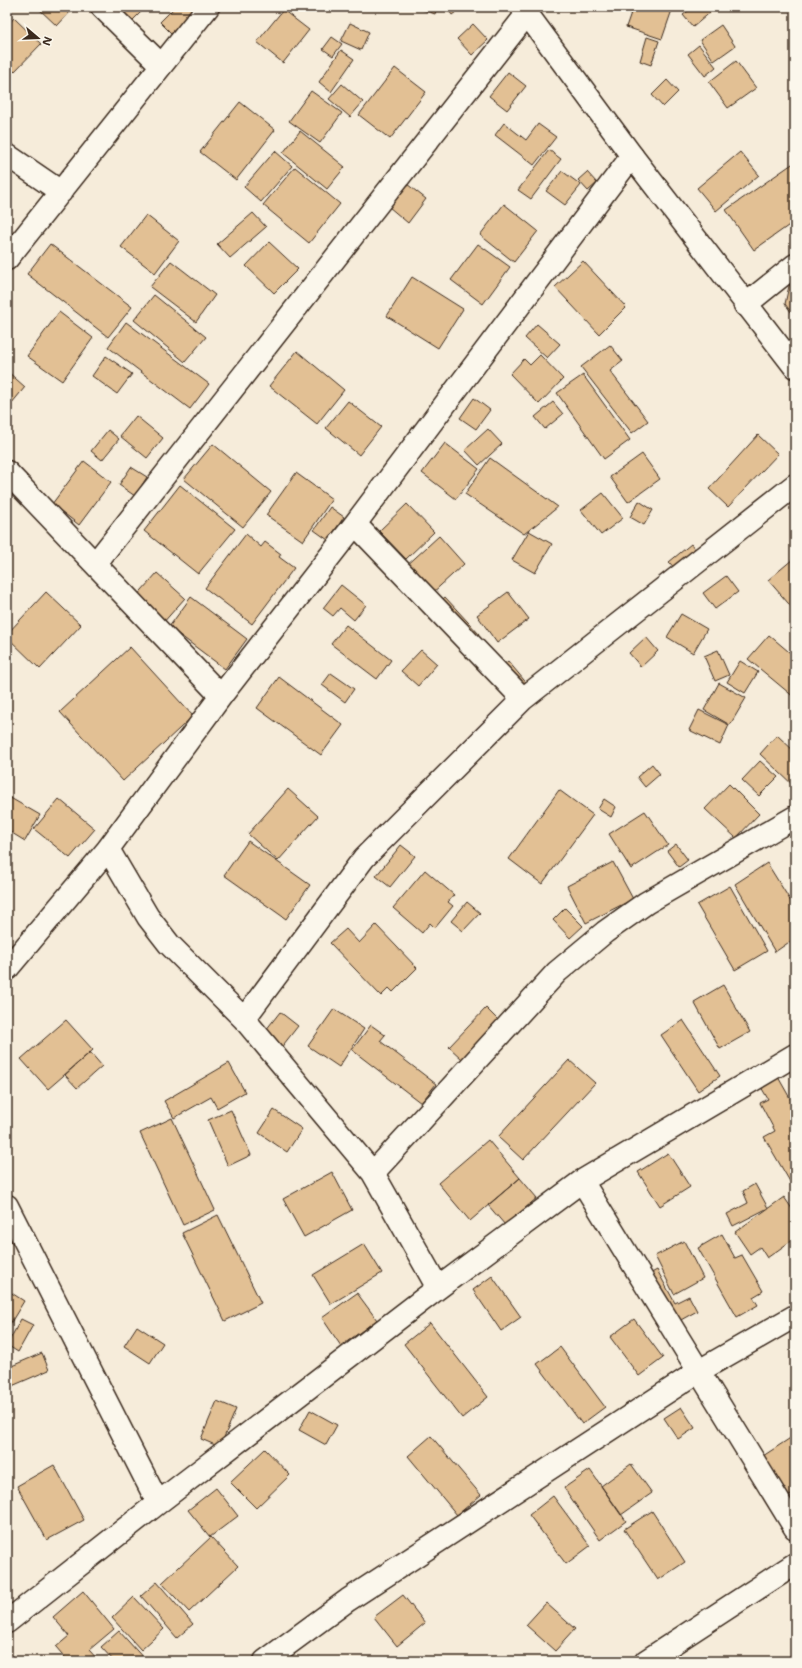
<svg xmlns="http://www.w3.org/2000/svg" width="802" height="1668" viewBox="0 0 802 1668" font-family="'Shantell Sans',sans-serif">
<rect width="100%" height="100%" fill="#f6ecda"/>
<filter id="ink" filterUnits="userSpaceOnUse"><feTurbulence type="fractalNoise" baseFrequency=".025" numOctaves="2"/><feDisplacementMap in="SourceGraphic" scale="8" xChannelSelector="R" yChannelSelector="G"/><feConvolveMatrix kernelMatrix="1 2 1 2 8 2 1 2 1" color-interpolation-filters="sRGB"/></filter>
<g filter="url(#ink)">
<path fill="#e2c094" stroke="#3b2a1e" d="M41,7H67L71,11L57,26L39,9Z
M117,7H143L144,9L131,22Z
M175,7H199L173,35L160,22Z
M422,7H437L435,14L421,9Z
M446,7H463L452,15Z
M633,7H673L662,39L626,27Z
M693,7H711L713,10L693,27L683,15Z
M283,10L309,30L283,63L257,42Z
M14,18L41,44L14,72L7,65V26Z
M350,23L369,32L361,50L341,41Z
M473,24L488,40L472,55L457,39Z
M721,25L735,46L714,61L700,40Z
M332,37L342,44L333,56L323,49Z
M647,37L659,41L651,65L640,61Z
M699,45L716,67L705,76L688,54Z
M341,50L354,59L331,92L319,82Z
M736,61L756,88L728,108L709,82Z
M395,68L426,92L390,139L359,115Z
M508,72L526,86L507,110L489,96Z
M667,80L678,92L663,107L652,95Z
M342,84L363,102L350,117L329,99Z
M311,91L342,113L320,143L289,121Z
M240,102L275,130L236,180L200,152Z
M504,123L526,140L538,124L556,137L534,165L495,135Z
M300,131L345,167L327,189L283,153Z
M549,150L561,159L531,199L518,190Z
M275,151L292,166L261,202L244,187Z
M740,152L759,175L716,211L697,188Z
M795,162V221L754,250L726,210Z
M295,167L340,204L309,243L263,205Z
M562,171L581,185L565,205L546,191Z
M587,172L597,183L588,191L578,180Z
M407,184L426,199L408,223L389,207Z
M504,204L538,231L514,262L480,235Z
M253,213L266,227L230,258L217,244Z
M146,215L179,241L155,273L121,247Z
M269,242L298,269L274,293L246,266Z
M50,244L132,307L108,337L27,274Z
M478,244L510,267L483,304L451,280Z
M171,261L215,295L196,322L150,287Z
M583,261L626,307L599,334L555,287Z
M412,277L463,309L438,348L387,316Z
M795,280V317L785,304L789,286Z
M154,295L206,337L185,362L134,320Z
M59,312L93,338L62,381L27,356Z
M126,322L209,384L190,409L108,347Z
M537,324L560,344L547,358L525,338Z
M610,345L623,361L610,371L648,421L632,433L581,367Z
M297,351L344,390L317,424L269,386Z
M540,355L563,379L539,404L510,374L524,359L530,365Z
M106,356L132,374L117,394L92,376Z
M7,371L25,387L7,409Z
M583,375L630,440L604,459L557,393Z
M474,398L490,410L476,429L460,418Z
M348,401L381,427L359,455L326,428Z
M553,402L563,414L545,429L535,417Z
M136,416L163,438L147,458L120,436Z
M488,429L502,444L479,465L465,450Z
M108,430L119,439L102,460L91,451Z
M758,435L778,454L728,507L709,489Z
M445,443L479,469L456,499L422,473Z
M213,444L271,492L243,527L184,479Z
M642,454L660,479L628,502L610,477Z
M490,458L558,507L524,534L465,494Z
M84,461L111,482L79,525L52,504Z
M131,467L147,477L135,496L119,485Z
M296,473L332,499L303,541L266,515Z
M180,485L235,529L198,574L144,531Z
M603,493L623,518L601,535L581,510Z
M639,501L653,510L644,525L630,517Z
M407,504L434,532L406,559L379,531Z
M330,507L344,517L328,540L314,530Z
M529,531L552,544L535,573L512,560Z
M246,534L261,547L265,542L281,554L279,557L294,568L252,624L205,588Z
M439,536L464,564L429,596L404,568Z
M691,544L699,554L677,571L669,562Z
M793,559L795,562V611L768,580Z
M157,573L185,598L162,624L134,599Z
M726,576L738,592L715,609L703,593Z
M341,585L366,605L354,620L340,608L333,616L323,608Z
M46,592L81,625L40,669L7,637V634Z
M508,592L529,619L497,643L477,615Z
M191,597L247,639L225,669L169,627Z
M445,597L479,634L467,645L433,608Z
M681,614L707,629L693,653L667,637Z
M346,625L391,660L377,679L331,644Z
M769,635L795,657V698L748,659Z
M646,637L658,651L641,667L629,653Z
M130,647L193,716L123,781L60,712Z
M421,650L437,664L418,686L401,671Z
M718,650L729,675L715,681L704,656Z
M508,661L529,686L495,672Z
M740,661L758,672L745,693L727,682Z
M331,673L354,689L345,702L322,685Z
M279,677L343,725L321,755L257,708Z
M719,683L746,698L730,725L704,710Z
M699,710L729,725L720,745L689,730Z
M777,735L795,752V787L760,754Z
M760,761L778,777L759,796L742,780Z
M652,764L660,774L645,787L637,777Z
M729,784L759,814L736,838L705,809Z
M288,789L318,816L278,861L248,834Z
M559,790L593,815L542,884L509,859Z
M7,796L40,815L25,841L7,830Z
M59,799L95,829L70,858L34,829Z
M604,799L616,807L611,817L598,809Z
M645,811L668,845L631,869L609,834Z
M248,841L310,885L286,919L224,875Z
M676,844L688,860L679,867L667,851Z
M401,845L415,856L390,887L376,876Z
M613,862L633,899L586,923L567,886Z
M767,863L795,908V938L775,952L735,884Z
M425,870L454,895L448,902L453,906L435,928L430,923L422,933L393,908Z
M730,886L767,951L735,970L697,905Z
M467,902L480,913L463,931L451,921Z
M565,908L583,926L570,938L553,920Z
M376,925L417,968L393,992L389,988L381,996L330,943L346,929L359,943Z
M723,985L750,1032L720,1049L694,1002Z
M486,1008L499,1021L462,1059L449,1047Z
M334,1009L364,1029L339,1067L308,1046Z
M280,1012L298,1026L273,1058L255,1044Z
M66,1020L93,1050L48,1089L21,1059Z
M683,1020L720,1076L698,1091L661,1035Z
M371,1025L385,1035L380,1041L436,1084L421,1103L352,1050Z
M90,1052L102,1066L77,1088L65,1075Z
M569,1060L595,1083L523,1160L498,1137Z
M229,1063L245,1092L217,1108L211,1097L174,1118L164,1101Z
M778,1077L795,1107V1184L792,1185L764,1137L775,1131L760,1103L768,1099L761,1087Z
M231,1110L251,1155L228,1166L208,1120Z
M274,1110L302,1129L287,1152L259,1133Z
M172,1118L215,1210L183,1225L140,1133Z
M488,1140L520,1178L470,1221L438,1183Z
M668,1153L690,1187L660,1206L638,1172Z
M332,1172L352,1210L304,1237L283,1199Z
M520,1178L537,1198L505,1225L488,1205Z
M755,1184L768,1208L733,1226L727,1214L748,1203L743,1191Z
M784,1197L795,1213V1238L767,1258L760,1247L750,1254L735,1232Z
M218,1215L261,1303L225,1321L182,1233Z
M722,1234L735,1258L742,1255L763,1291L753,1297L758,1305L737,1317L698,1248Z
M684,1241L703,1278L674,1294L655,1256Z
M364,1244L382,1273L331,1304L313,1275Z
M657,1270L675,1303L689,1296L697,1311L670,1326L644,1277Z
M492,1276L521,1317L501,1331L473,1290Z
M7,1290L24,1301L7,1329Z
M357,1293L377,1320L341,1346L322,1318Z
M21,1319L33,1325L18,1352L7,1345Z
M634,1319L663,1358L639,1376L610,1337Z
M430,1323L488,1397L462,1418L404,1344Z
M137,1326L163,1343L150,1363L124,1346Z
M560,1347L605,1407L582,1424L537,1364Z
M42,1353L49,1370L12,1386L7,1374V1368Z
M217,1401L236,1409L220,1447L201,1439Z
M681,1407L695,1428L678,1439L664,1418Z
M310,1410L337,1425L326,1445L299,1430Z
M795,1435V1494L788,1496L763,1456Z
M431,1436L481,1495L457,1515L408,1456Z
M265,1449L290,1475L256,1508L230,1482Z
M631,1464L652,1493L621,1515L601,1486Z
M54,1465L84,1520L47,1540L17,1486Z
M590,1470L626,1521L600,1540L564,1488Z
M216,1488L238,1516L210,1537L188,1510Z
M553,1496L590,1546L566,1564L529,1515Z
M652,1511L685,1562L658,1580L624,1529Z
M211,1537L238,1566L189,1612L162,1583Z
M157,1582L193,1624L177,1638L141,1596Z
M83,1591L114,1629L89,1650L99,1661H68L56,1647L69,1636L53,1617Z
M403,1595L425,1623L397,1646L374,1617Z
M134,1597L164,1629L141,1650L112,1618Z
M546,1603L575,1629L555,1651L526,1625Z
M119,1631L146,1661H114L101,1647Z"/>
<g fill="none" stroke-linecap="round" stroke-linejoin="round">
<g stroke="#3b2a1e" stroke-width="25">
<path id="minor" d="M102,7L161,65
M7,155L61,192
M7,259L208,7
M745,305L795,265
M7,472L221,696
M355,524L523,699
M95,564L527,14
M108,849L148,917L169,944L244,1019L373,1173L438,1288
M7,969L108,849L221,696L355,524L632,156
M244,1019L364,858L523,699L795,485
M373,1173L557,972L605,932L646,903L795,817
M582,1181L795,1528
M7,1206L158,1503
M7,1622L158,1503L438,1288L582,1181L795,1055
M265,1661L348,1600L699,1371L795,1316"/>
</g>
<g stroke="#3b2a1e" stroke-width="25">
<path id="tertiary" d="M522,7L632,156L795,367"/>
</g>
<g stroke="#3b2a1e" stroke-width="25">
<path id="secondary" d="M646,1661L795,1564"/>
</g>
<use href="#minor" stroke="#fbf7ec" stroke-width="22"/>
<use href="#tertiary" stroke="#fbf7ec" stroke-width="22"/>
<use href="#secondary" stroke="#fbf7ec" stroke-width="22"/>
</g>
</g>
<rect width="802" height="1668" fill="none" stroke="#fbf7ec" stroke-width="24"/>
<rect x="12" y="12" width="778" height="1644" fill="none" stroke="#3b2a1e" stroke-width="1.5" filter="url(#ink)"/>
<g transform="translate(38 38) rotate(109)" stroke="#fbf7ec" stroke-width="3" paint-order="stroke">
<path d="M0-3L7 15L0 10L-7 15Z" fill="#3b2a1e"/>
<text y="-6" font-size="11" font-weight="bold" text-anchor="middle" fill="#3b2a1e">N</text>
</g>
</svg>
